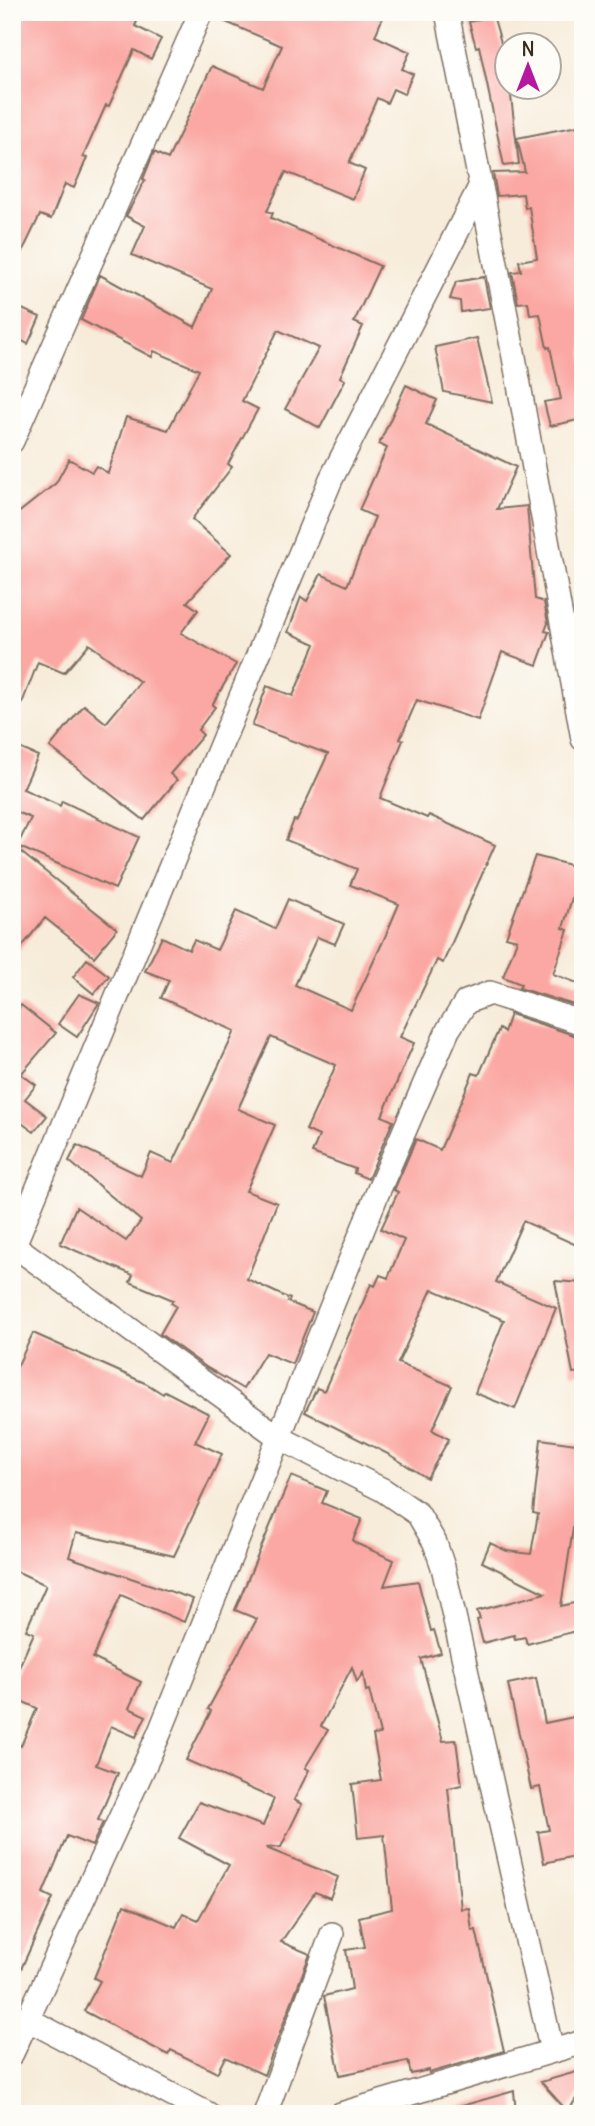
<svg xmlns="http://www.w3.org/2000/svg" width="595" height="2126" viewBox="0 0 595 2126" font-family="Delius,sans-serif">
<rect width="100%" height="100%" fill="#fdfcf7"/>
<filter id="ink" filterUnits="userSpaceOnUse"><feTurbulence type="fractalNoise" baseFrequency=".0143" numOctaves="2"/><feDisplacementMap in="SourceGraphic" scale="14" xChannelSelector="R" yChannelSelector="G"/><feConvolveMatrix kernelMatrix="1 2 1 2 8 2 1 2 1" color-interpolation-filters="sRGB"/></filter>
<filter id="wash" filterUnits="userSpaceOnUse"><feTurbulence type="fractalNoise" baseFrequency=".00686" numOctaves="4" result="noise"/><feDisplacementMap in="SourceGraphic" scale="28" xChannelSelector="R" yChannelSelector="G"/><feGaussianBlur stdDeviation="1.57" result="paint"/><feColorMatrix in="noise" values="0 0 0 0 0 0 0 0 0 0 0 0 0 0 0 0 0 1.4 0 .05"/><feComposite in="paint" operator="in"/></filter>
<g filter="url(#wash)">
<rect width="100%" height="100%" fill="#f7ecda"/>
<g id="blocks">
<path fill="#fba7a3" d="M12,12H141L135,26L161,39L151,59L134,50L109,106L106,105L83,157L87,158L74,188L65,184L51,219L40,215L12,273Z
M215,12H385L375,36L410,52L402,69L413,74L404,94L393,89L387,103L377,98L349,163L365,170L353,199L286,172L267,211L273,213L271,218L380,266L354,322L363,326L340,377L345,380L320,428L285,409L319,348L278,330L242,401L258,409L228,464L232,467L192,519L231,554L187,602L198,610L181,633L236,664L212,705L215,707L198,730L203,735L170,774L177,780L144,820L50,747L84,705L106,723L140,682L89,644L64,673L38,662L14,724H12V518L56,483L69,459L92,472L96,466L108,473L126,417L168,430L199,370L154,351L152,357L81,320L100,275L195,327L212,289L132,255L145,226L126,216L145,180L143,179L154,152L168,159L212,66L263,88L282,46L214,17Z
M493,15L508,67V88H510L519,164L504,166L479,46L476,47L469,22Z
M583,125V419L550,426L544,402L561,399L550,347L547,348L540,314L530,315L528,302L518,303L512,272L521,271L519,261L537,258L529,207L525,208L523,194L497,196L493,173L525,172L517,138Z
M484,277L490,308L461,312L460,301L450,299L456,282Z
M12,308L19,311L20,308L40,317L28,344L12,336Z
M477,338L492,402L444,392L435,347Z
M406,385L437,400L426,424L516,467L497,509L527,506L535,599L544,602L548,623L545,631L549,632L537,665L502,652L478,720L417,700L400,739L403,740L380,798L427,818L429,815L495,845L443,963L437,960L400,1037L414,1043L382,1116L393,1121L368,1179L354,1173L355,1169L312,1153L319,1136L306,1130L336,1065L271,1037L238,1109L275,1125L246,1191L277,1203L247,1279L290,1299L288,1302L313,1312L292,1364L265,1353L243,1389L206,1367L160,1334L176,1306L171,1303L173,1300L130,1282L133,1275L60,1244L76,1207L126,1241L141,1221L69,1161L77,1145L141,1176L151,1153L173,1163L235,1031L161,998L169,980L145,971L162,937L189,950L194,940L217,950L236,911L275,929L288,899L344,924L335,944L317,937L295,985L351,1010L385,937L399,904L350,885L357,869L286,840L294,820L297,821L328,754L252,726L267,686L293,696L315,644L288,632L301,597L307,601L321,574L347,586L375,517L359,510L387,448L379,444Z
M12,745L38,756L23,789L60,806L62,801L139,837L115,889L17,846L31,818L14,811L12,814Z
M12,845L117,929L94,957L45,918L12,959Z
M535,856L581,868L563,928L568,930L553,974L583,985L577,1006L519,988L521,984L503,977L517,940L506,937Z
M87,959L109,976L94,994L73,977Z
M79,994L99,1003L77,1037L58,1024Z
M21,1005L56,1033L21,1074L36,1085L25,1099L47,1116L34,1132L12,1116V1016Z
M510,1014L583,1038V1248L523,1221L496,1282L556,1308L515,1409L475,1393L504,1320L432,1289L398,1363L452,1386L432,1430L449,1439L427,1478L390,1455L305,1412L317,1388L324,1391L371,1284L375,1286L380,1275L388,1278L404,1240L381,1229L398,1192L394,1190L416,1139L440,1150L473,1073L479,1075L499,1029L504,1032Z
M555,1281L583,1283V1372L573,1373Z
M33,1333L147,1384L163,1394L165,1391L209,1414L195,1442L222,1454L174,1556L76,1533L69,1557L193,1599L184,1622L121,1595L93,1658L141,1682L129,1708L146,1716L136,1737L111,1726L96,1765L118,1773L98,1820L103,1822L92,1846L67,1836L43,1893L53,1898L12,1989V1742L21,1746L37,1708L12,1697V1683L34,1633L26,1630L46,1585L12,1569V1365L17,1367Z
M541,1439L583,1445L579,1490L561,1606L583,1601V1629L527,1644L525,1637L515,1639L514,1635L483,1643L477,1620L480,1619L477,1611L545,1593L482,1562L490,1543L507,1551L531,1554L538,1514L533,1513Z
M291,1476L327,1491L322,1503L362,1519L353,1540L355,1543L394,1560L384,1586L418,1581L431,1631L434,1630L441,1653L421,1659L443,1741L456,1740L462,1785L448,1788L461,1909L469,1908L472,1931L476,1930L504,2051L429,2073V2070L411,2074L408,2061L340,2075L324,1996L352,1989L346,1950L365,1947L359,1917L392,1909L384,1835L358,1838L352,1784L381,1780L373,1735L380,1734L369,1690L366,1691L363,1673L357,1682L352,1667L321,1726L328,1730L305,1768L309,1770L294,1800L302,1804L281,1847L266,1848L338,1877L330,1898L315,1892L281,1942L310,1954L264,2075L225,2057L217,2073L171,2050L168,2055L84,2011L100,1981L94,1978L124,1905L176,1927L183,1913L198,1920L229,1865L179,1838L199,1802L263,1826L274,1799L186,1760L211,1711L208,1709L257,1619L235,1610Z
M536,1678L545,1723L583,1715V1854L544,1863L538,1832L549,1830L540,1787L531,1789L508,1684Z
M583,2070V2087L568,2112L541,2082Z
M514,2091L516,2114H455L454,2108Z"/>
</g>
</g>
<g filter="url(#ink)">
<use href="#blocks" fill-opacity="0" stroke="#7d6e60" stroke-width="2"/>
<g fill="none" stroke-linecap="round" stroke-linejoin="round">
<g stroke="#7d6e60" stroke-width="26">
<path id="minor" d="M447,12L512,346L583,739
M12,441L201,12
M12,1244L280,1438L383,1490L418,1514L435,1543L443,1567L552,2051
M12,1250L331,479L480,187
M27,2019L208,2114
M12,2053L159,1734L377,1194L448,1030L466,1002L490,993L583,1023
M265,2114L332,1934
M341,2114L583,2042"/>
</g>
<use href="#minor" stroke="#fff" stroke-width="23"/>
</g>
</g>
<rect width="595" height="2126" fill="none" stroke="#fdfcf7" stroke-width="42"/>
<g transform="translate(528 66)"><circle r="33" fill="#fdfcf7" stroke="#afa8a0" stroke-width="2"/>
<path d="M0-5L12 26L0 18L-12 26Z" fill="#b5179e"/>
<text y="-10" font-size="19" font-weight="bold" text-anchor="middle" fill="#3b2a1e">N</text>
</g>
</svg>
